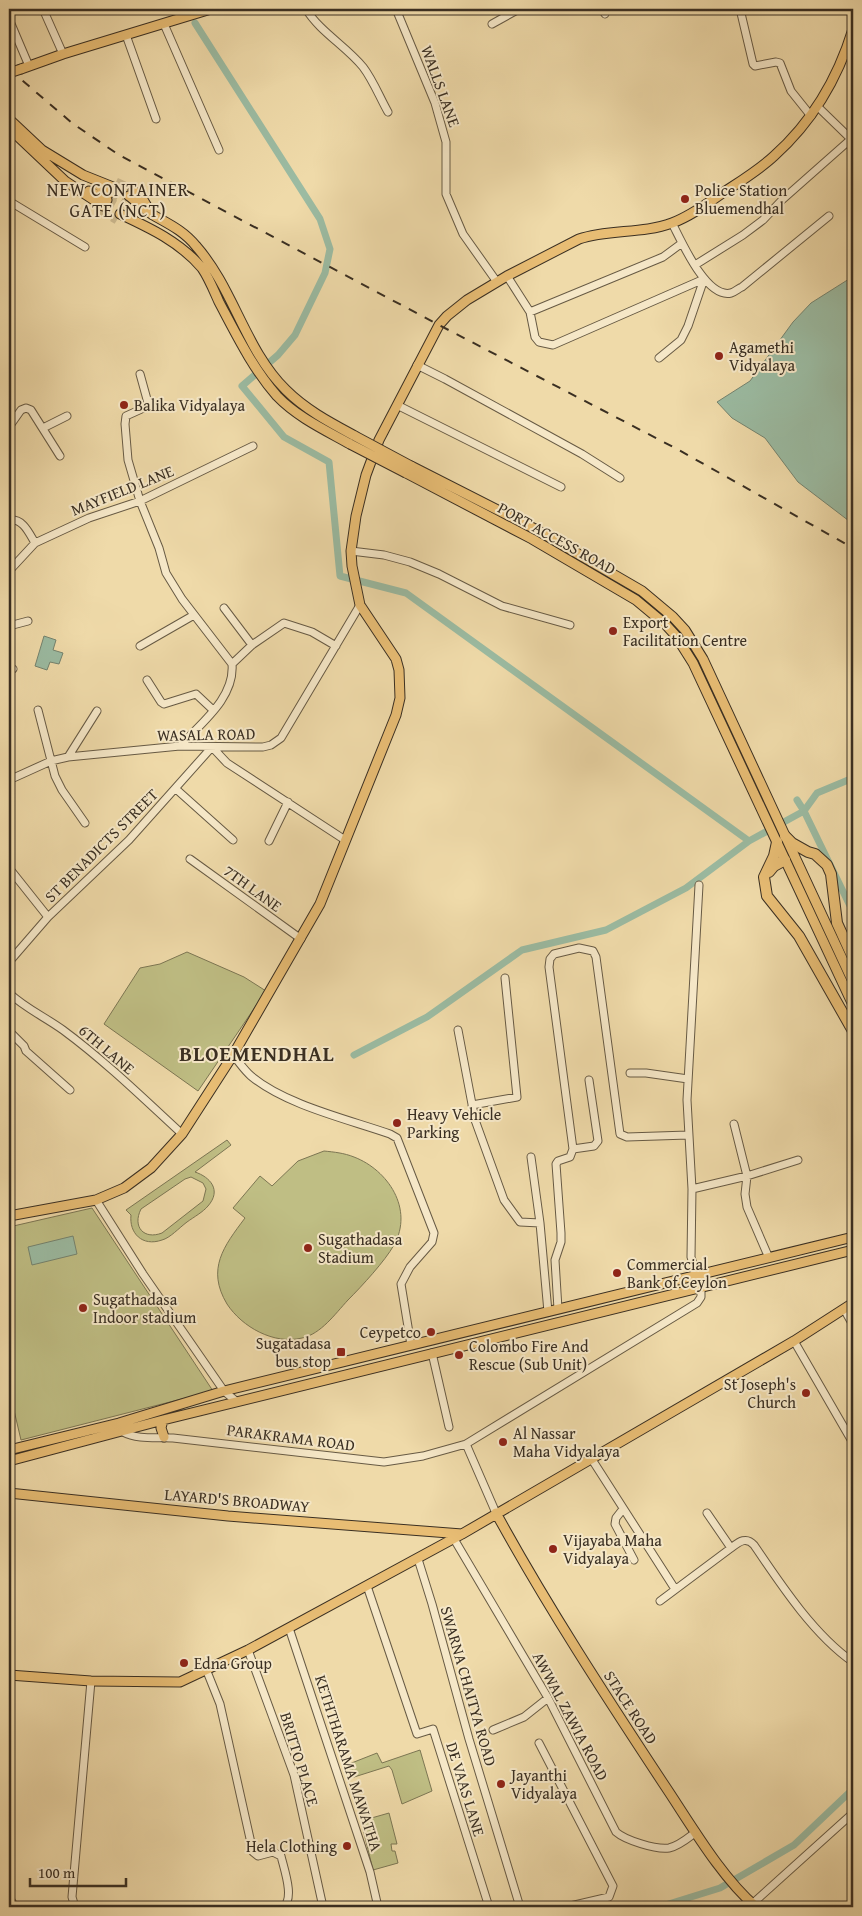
<svg xmlns="http://www.w3.org/2000/svg" width="862" height="1916" viewBox="0 0 862 1916" font-family="'Gentium Book Plus',serif">
<rect width="100%" height="100%" fill="#efdaa9"/>
<filter id="stains"><feTurbulence type="fractalNoise" baseFrequency=".004" numOctaves="4"/><feColorMatrix values="0 0 0 0 .2 0 0 0 0 .09 0 0 0 0 .02 0 0 0 .5 -.17"/></filter>
<radialGradient id="worn" r=".72"><stop offset=".6" stop-color="#630" stop-opacity="0"/><stop offset="1" stop-color="#630" stop-opacity=".3"/></radialGradient>
<path fill="#bfbe84" stroke="#7c7653" fill-rule="evenodd" d="M187,952L244,977L266,991L198,1091L104,1024L140,968L160,964Z
M227,1140L231,1145L195,1172C210,1177 222,1190 208,1206C203,1212 194,1217 187,1222C179,1228 170,1238 162,1240C142,1247 129,1233 131,1215L126,1210ZM191,1177L203,1183L206,1189L203,1201L162,1233C144,1240 132,1227 141,1209L185,1179Z
M324,1151C334,1152 344,1153 354,1157C388,1170 414,1209 394,1245C385,1261 362,1286 348,1300C335,1314 321,1334 302,1338C274,1345 242,1327 227,1304C206,1269 224,1246 245,1218L233,1208L260,1176L272,1186L298,1161Z
M92,1208L213,1391L21,1440L9,1389V1227Z
M420,1750L432,1791L402,1804L392,1770L389,1766L351,1778L349,1764L377,1753L382,1763Z
M389,1813L397,1844H391L392,1851H395L398,1863L373,1870L361,1821Z"/>
<path fill="#9bbba2" stroke="#74836f" d="M853,272V524L798,482L765,438L732,418L717,402L750,381L793,322L811,303L849,279Z
M44,636L56,640L53,650L63,653L59,664L50,662L47,670L35,666Z
M73,1236L77,1254L32,1265L28,1247Z"/>
<g fill="none" stroke-linecap="round" stroke-linejoin="round">
<path stroke="#9bbba2" stroke-width="7" d="M195,23L320,219L330,249L325,273L295,335L278,355L242,386L284,437L329,462L340,576L406,593L749,841L686,888L606,930L522,950L427,1017L354,1055
M797,800L804,811L853,912
M749,841L804,811L817,793L853,778
M659,1907L720,1888L794,1845L853,1789"/>
<path stroke="#cbb88e" stroke-width="9" stroke-dasharray="9 4.5" stroke-linecap="butt" d="M116,182L133,190
M113,187L129,196
M110,193L126,202
M107,200L123,209
M101,210L117,220"/>
<g stroke="#675a44" stroke-width="9">
<path id="minor" d="M43,9L63,54
M306,9C320,32 346,46 363,67C373,80 380,98 388,112
M396,9L435,103L446,142V194L463,234L497,282
M602,9L605,14
M740,9L753,64L755,66L776,62L780,63L791,91L811,116
M9,19L29,66
M164,24L219,150
M492,24L519,9
M126,35L156,119
M818,107L853,141
M9,201L85,247
M672,223C681,240 706,299 731,293C735,292 739,288 742,287L829,216
M695,265L743,235L763,220L782,200L851,139
M507,276L530,312L663,257L682,243
M530,312L535,337L539,342L553,345L704,279
M659,358L681,340L688,326L704,279
M417,365L445,379L582,454L620,478
M140,374L148,403L146,407L126,416L125,424L128,460L140,501L159,548L166,573L182,599L232,664C235,698 201,723 180,746
M397,405L561,487
M9,427L21,410L26,408L31,410L60,456
M43,428L67,416
M9,520C23,518 29,533 35,543
M351,551L384,555L410,562L439,574L502,606L570,625
M9,571L35,543L89,518L140,501L253,446
M224,608L252,645
M9,626L28,621
M140,646L194,615
M232,664L252,645L284,623L312,632L336,646
M9,667L13,669
M147,680L161,702L164,704L196,694L213,710
M38,710L55,776L62,790L85,823
M68,757L97,711
M9,780L51,761L68,757L180,746L263,747L271,745L281,738L360,605
M176,789L233,840
M269,841L288,802
M190,859L301,939
M9,868L48,917
M9,962L48,917L129,840L212,747L227,763L345,840
M9,993C25,1008 45,1017 63,1030C105,1061 143,1098 182,1134
M458,1030L475,1120L504,1200L520,1222L540,1223
M9,1031L24,1046L26,1051L70,1090
M233,1055C239,1062 244,1070 251,1076C286,1105 347,1119 390,1134L397,1138L434,1233L432,1242L410,1267L401,1284L411,1345
M630,1073H646L688,1079
M472,1105L517,1097L505,978
M734,1124L747,1176L745,1194L747,1207L769,1258
M573,1149L594,1146L598,1141L589,1080
M531,1157L540,1223L548,1312
M692,1189L747,1176L798,1160
M96,1200L143,1274L224,1391L237,1402
M697,1276L691,1257L692,1189L687,1100L699,885
M558,1309L555,1260L561,1242V1233L556,1164L558,1161L570,1157L573,1149L549,967L550,959L554,954L579,948L593,951L596,957L620,1134L627,1137L688,1135
M844,1309L853,1325
M794,1341L853,1443
M432,1353L449,1427
M121,1428L123,1432C138,1440 156,1437 173,1438L384,1462L423,1456L466,1444L697,1303L701,1297V1287
M466,1444L496,1513
M591,1458L675,1589
M623,1509L616,1518L615,1524L634,1560
M707,1513L731,1548
M454,1539L548,1698L616,1832C625,1840 656,1850 669,1848C679,1846 688,1838 696,1832
M418,1559L432,1604L469,1739L520,1907
M367,1586L417,1734L433,1729L489,1907
M660,1601L731,1548C739,1542 746,1536 754,1545C781,1585 814,1635 853,1662
M289,1628L370,1872L378,1907
M248,1650L294,1775L323,1907
M206,1669L220,1704L253,1852L258,1856L273,1852L281,1856C284,1869 295,1899 283,1907
M493,1730L524,1717L548,1698
M539,1743L613,1886L609,1897L566,1907
M9,1897L15,1907
M752,1904L853,1813
M75,1907L72,1897L91,1681"/>
</g>
<g stroke="#3a2f22" stroke-width="11">
<path id="major" d="M21,69L63,54L211,9
M9,119L42,150L83,175L113,187
M9,128L65,181L103,206
M98,185L110,193
M133,190L142,198L148,208
M89,191L107,200
M129,196C137,202 145,210 153,215C169,224 184,231 196,246C234,289 245,350 286,390C306,410 331,423 355,436
M120,214C150,228 180,242 202,268C209,278 214,291 219,302C236,334 253,369 277,396C297,417 325,430 350,444
M411,466L537,530L642,591L673,617L685,630L703,659L853,982
M406,473L532,539L636,600L666,625L676,636L693,663L853,1005
M9,1216L96,1200L124,1188L151,1168L182,1134L233,1055L320,904L396,715L400,698L399,670L396,659L360,605L352,566L351,551L356,516L366,475L379,440L439,325L447,316L467,300L507,276L579,239C609,229 642,234 672,223C691,216 708,203 724,192C741,181 759,170 774,156C812,122 838,78 853,29
M163,1420L161,1428L164,1437
M9,1450L119,1423L224,1391L853,1237
M9,1461L163,1420L853,1250
M9,1493L228,1516L462,1534
M496,1513C547,1606 605,1695 663,1783C690,1823 720,1876 756,1907
M9,1675L91,1681L180,1682L248,1650L462,1534L794,1341L853,1303"/>
</g>
<g stroke="#3a2f22" stroke-width="12">
<path id="highway" d="M785,836L792,843L808,852L815,854L827,865L831,874L837,923L853,958
M777,842L774,856L764,877L767,896L799,936L853,1031
M769,872L774,866L785,860"/>
</g>
<use href="#minor" stroke="#f5e7c7" stroke-width="7"/>
<use href="#major" stroke="#e8bd74" stroke-width="9"/>
<use href="#highway" stroke="#e8bd74" stroke-width="10"/>
<path stroke="#3a2f22" stroke-width="2" stroke-dasharray="9 9" stroke-linecap="butt" d="M9,69L72,123L119,155L439,325L677,449L853,548"/>
<g stroke="#3a2f22" stroke-width="11" stroke-linecap="butt">
<path id="major-bridge" d="M9,73L21,69
M355,436L411,466
M350,444L406,473"/>
</g>
<use href="#major-bridge" stroke="#e8bd74" stroke-width="9"/>
</g>
<g fill="#8f2418" stroke="#f5e7c7" stroke-width="2">
<circle cx="685" cy="199" r="5"/>
<circle cx="719" cy="356" r="5"/>
<circle cx="124" cy="405" r="5"/>
<circle cx="613" cy="631" r="5"/>
<circle cx="397" cy="1123" r="5"/>
<circle cx="308" cy="1248" r="5"/>
<circle cx="617" cy="1273" r="5"/>
<circle cx="83" cy="1308" r="5"/>
<circle cx="431" cy="1332" r="5"/>
<rect x="336" y="1347" width="10" height="10" rx="2.5"/>
<circle cx="459" cy="1355" r="5"/>
<circle cx="806" cy="1393" r="5"/>
<circle cx="503" cy="1442" r="5"/>
<circle cx="553" cy="1549" r="5"/>
<circle cx="184" cy="1663" r="5"/>
<circle cx="501" cy="1784" r="5"/>
<circle cx="347" cy="1846" r="5"/>
</g>
<g text-anchor="middle" stroke-width="4" stroke-linejoin="round" paint-order="stroke">
<g font-size="16" fill="#3a2f22" stroke="#f5e7c7">
<text transform="translate(441 86) rotate(70)" y="6">WALLS LANE</text>
<text transform="translate(122 490) rotate(-22)" y="6">MAYFIELD LANE</text>
<text transform="translate(557 538) rotate(29)" y="6">PORT ACCESS ROAD</text>
<text transform="translate(206 734) rotate(-1)" y="6">WASALA ROAD</text>
<text transform="translate(101 845) rotate(-45)" y="6">ST BENADICTS STREET</text>
<text transform="translate(253 888) rotate(36)" y="6">7TH LANE</text>
<text transform="translate(107 1049) rotate(40)" y="6">6TH LANE</text>
<text transform="translate(291 1437) rotate(7)" y="6">PARAKRAMA ROAD</text>
<text transform="translate(237 1500) rotate(5)" y="6">LAYARD'S BROADWAY</text>
<text transform="translate(469 1686) rotate(74)" y="6">SWARNA CHAITYA ROAD</text>
<text transform="translate(631 1707) rotate(57)" y="6">STACE ROAD</text>
<text transform="translate(571 1716) rotate(62)" y="6">AWWAL ZAWIA ROAD</text>
<text transform="translate(300 1759) rotate(73)" y="6">BRITTO PLACE</text>
<text transform="translate(349 1763) rotate(72)" y="6">KETHTHARAMA MAWATHA</text>
<text transform="translate(466 1789) rotate(73)" y="6">DE VAAS LANE</text>
</g>
<g font-size="16" fill="#3a2f22" stroke="#f5e7c7" text-anchor="start">
<text x="695" y="196">Police Station<tspan x="695" dy="18">Bluemendhal</tspan></text>
<text x="729" y="353">Agamethi<tspan x="729" dy="18">Vidyalaya</tspan></text>
<text x="134" y="411">Balika Vidyalaya</text>
<text x="623" y="628">Export<tspan x="623" dy="18">Facilitation Centre</tspan></text>
<text x="407" y="1120">Heavy Vehicle<tspan x="407" dy="18">Parking</tspan></text>
<text x="318" y="1245">Sugathadasa<tspan x="318" dy="18">Stadium</tspan></text>
<text x="627" y="1270">Commercial<tspan x="627" dy="18">Bank of Ceylon</tspan></text>
<text x="93" y="1305">Sugathadasa<tspan x="93" dy="18">Indoor stadium</tspan></text>
<text x="421" y="1338" text-anchor="end">Ceypetco</text>
<text x="331" y="1349" text-anchor="end">Sugatadasa<tspan x="331" dy="18">bus stop</tspan></text>
<text x="469" y="1352">Colombo Fire And<tspan x="469" dy="18">Rescue (Sub Unit)</tspan></text>
<text x="796" y="1390" text-anchor="end">St Joseph's<tspan x="796" dy="18">Church</tspan></text>
<text x="513" y="1439">Al Nassar<tspan x="513" dy="18">Maha Vidyalaya</tspan></text>
<text x="563" y="1546">Vijayaba Maha<tspan x="563" dy="18">Vidyalaya</tspan></text>
<text x="194" y="1669">Edna Group</text>
<text x="511" y="1781">Jayanthi<tspan x="511" dy="18">Vidyalaya</tspan></text>
<text x="337" y="1852" text-anchor="end">Hela Clothing</text>
</g>
<g font-size="18" letter-spacing="1" fill="#3a2f22" stroke="#f5e7c7">
<text x="118" y="196">NEW CONTAINER<tspan x="118" dy="21">GATE (NCT)</tspan></text>
</g>
<g font-size="21" font-weight="bold" letter-spacing="1" fill="#3a2f22" stroke="#f5e7c7">
<text x="257" y="1061">BLOEMENDHAL</text>
</g>
</g>
<rect width="862" height="1916" fill="none" stroke="#efdaa9" stroke-width="30"/>
<rect x="10" y="10" width="842" height="1896" fill="none" stroke="#3a2f22" stroke-width="2.5"/>
<rect x="15" y="15" width="832" height="1886" fill="none" stroke="#3a2f22"/>
<path d="M30 1878v8h96v-8" fill="none" stroke="#3a2f22" stroke-width="2.5"/>
<text x="38" y="1878" font-size="15" fill="#3a2f22" stroke="#f5e7c7" stroke-width="4" paint-order="stroke">100 m</text>
<rect width="100%" height="100%" filter="url(#stains)"/>
<rect width="100%" height="100%" fill="url(#worn)"/>
</svg>
